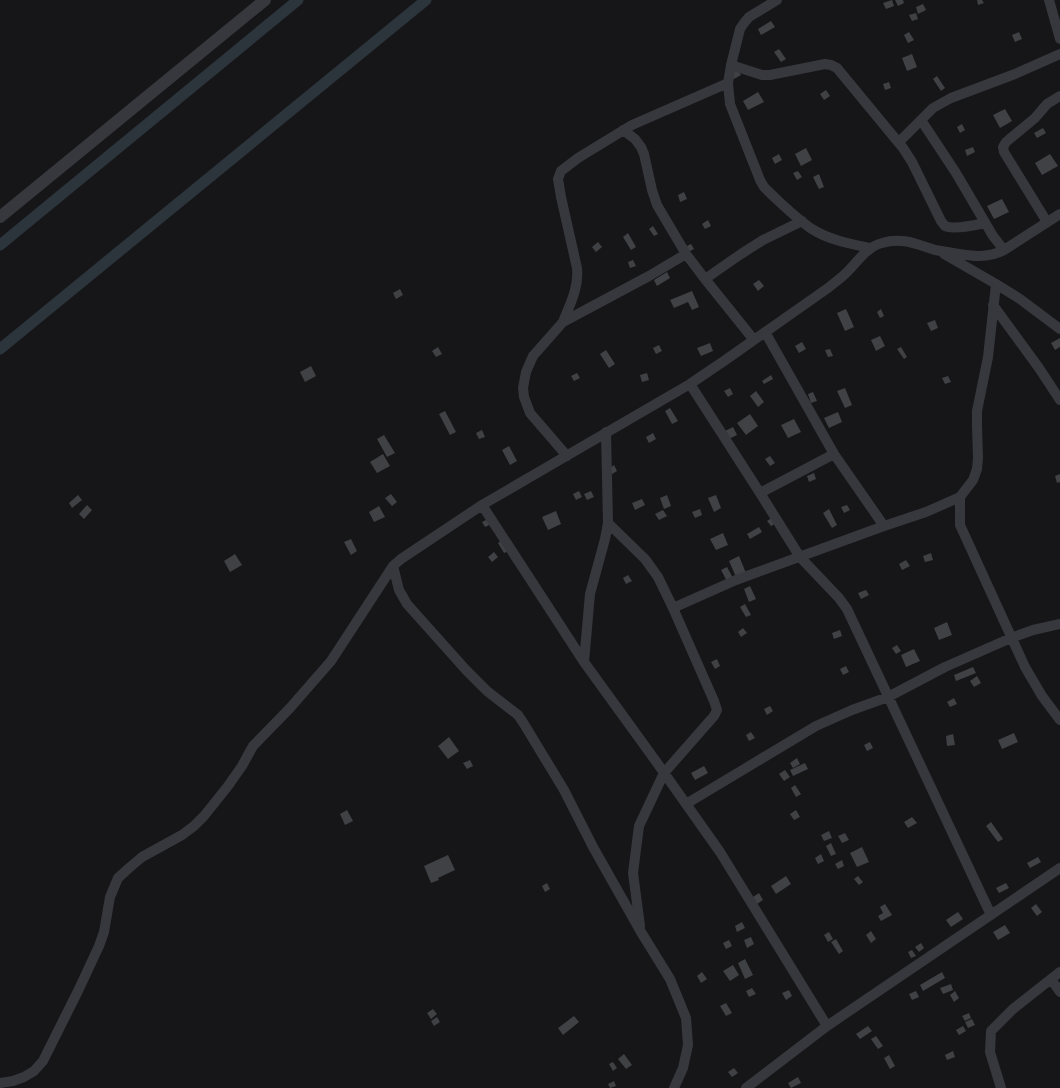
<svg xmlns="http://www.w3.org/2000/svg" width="1060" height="1088" viewBox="0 0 1060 1088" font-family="'Sofia Sans Condensed',sans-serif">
<rect width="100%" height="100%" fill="#161618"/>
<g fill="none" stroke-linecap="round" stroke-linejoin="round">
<path stroke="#2c353c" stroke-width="11" d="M0,245L298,0
M0,349L426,0"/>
</g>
<path fill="#404145" d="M892,0L894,6L886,9L883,3Z
M895,0H903L904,3L898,6Z
M977,0H982L984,3L978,5Z
M923,4L926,10L918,14L916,7Z
M916,13L918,19L912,21L909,15Z
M771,21L775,27L761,35L758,29Z
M909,32L914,40L908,43L904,35Z
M1019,32L1022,39L1015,42L1012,35Z
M779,49L786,59L781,62L774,52Z
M912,54L917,67L907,71L902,58Z
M737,69L741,75L734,79L731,73Z
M937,76L945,88L941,91L933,79Z
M889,82L891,88L885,90L883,84Z
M826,90L830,96L824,100L820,94Z
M758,92L764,102L748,110L743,101Z
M1005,109L1012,121L1000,128L993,115Z
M962,124L965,130L960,133L957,127Z
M1043,128L1046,133L1037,138L1034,133Z
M973,147L975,152L967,156L965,150Z
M806,148L812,160L801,166L795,154Z
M779,154L782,160L775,164L772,158Z
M1050,154L1058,166L1042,175L1035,163Z
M798,171L802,177L797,180L793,173Z
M819,174L824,187L819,189L813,177Z
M684,192L687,199L680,202L678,195Z
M1002,199L1009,212L994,219L987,206Z
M708,220L711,226L705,229L702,224Z
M653,226L658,234L654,236L649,229Z
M628,233L636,247L631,250L623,237Z
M598,242L602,247L596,252L592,247Z
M691,244L694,249L688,252L685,247Z
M633,260L636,266L630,268L628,262Z
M667,272L670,278L657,286L654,280Z
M759,280L764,286L758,291L753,284Z
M400,289L403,295L396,299L393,293Z
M692,291L699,307L692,310L688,302L674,308L670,300Z
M846,309L854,327L845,331L837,313Z
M881,309L884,316L880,318L877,312Z
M935,320L938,328L931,331L927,323Z
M880,336L885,346L876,351L871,340Z
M1060,338V347L1055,350L1051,343Z
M802,342L806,349L799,353L795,346Z
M710,343L713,351L701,356L697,348Z
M659,345L662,351L656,354L653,348Z
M438,347L442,354L436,357L432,351Z
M901,347L907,357L904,359L897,349Z
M830,349L833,356L828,357L825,350Z
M606,350L615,364L609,368L600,354Z
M311,366L316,376L305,382L300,372Z
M577,373L580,378L574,381L571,376Z
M647,373L649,380L642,382L640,375Z
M771,375L773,379L764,384L762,381Z
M948,376L951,382L945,384L942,378Z
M730,388L733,394L728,397L724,391Z
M845,388L852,405L845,408L837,391Z
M756,391L764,402L758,407L750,396Z
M813,392L817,401L811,403L808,394Z
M670,408L678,421L672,424L665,411Z
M445,411L456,432L450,435L439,414Z
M838,412L842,422L829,428L824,418Z
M750,414L758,426L746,435L737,423Z
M794,419L801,432L788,438L781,425Z
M733,427L737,435L729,439L725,431Z
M482,430L485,437L479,439L476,433Z
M653,433L656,439L649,443L646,437Z
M384,435L395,453L387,457L377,439Z
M509,446L517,461L510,465L502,450Z
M383,454L390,466L377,473L370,462Z
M770,456L775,463L770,466L765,459Z
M614,465L617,471L612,474L609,469Z
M814,473L816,479L809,482L807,476Z
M1060,474V482L1057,483L1055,476Z
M579,491L582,497L576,500L573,494Z
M591,491L594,497L587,500L584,494Z
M391,494L397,502L392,506L385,498Z
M78,495L82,500L72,508L69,503Z
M667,495L671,506L664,509L660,498Z
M716,495L721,508L714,512L708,498Z
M642,499L645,505L635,510L632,503Z
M87,505L92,510L84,519L79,514Z
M847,505L850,510L844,513L841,507Z
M379,506L385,517L374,522L369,512Z
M700,509L702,515L695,518L692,512Z
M829,509L837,525L832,528L823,513Z
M663,510L667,516L659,520L655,514Z
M556,511L561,524L548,530L542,517Z
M773,517L777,523L771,526L767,521Z
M488,519L491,524L485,527L482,522Z
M759,527L762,532L750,539L747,534Z
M723,533L728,545L716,550L710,539Z
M351,539L357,551L351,555L344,542Z
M502,540L509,551L504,553L498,543Z
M494,552L498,557L492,562L488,557Z
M931,553L933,560L925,562L923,556Z
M235,554L242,565L230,572L224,561Z
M739,556L746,573L736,577L729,561Z
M906,560L910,566L902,570L899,564Z
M727,567L734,580L728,583L721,570Z
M628,575L632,581L626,584L623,578Z
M750,586L756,599L749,602L744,589Z
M866,590L869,595L861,599L858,593Z
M745,604L751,615L746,617L740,607Z
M947,622L952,635L939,640L934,628Z
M743,628L747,633L741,637L738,632Z
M840,630L842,636L834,639L832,633Z
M897,645L901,651L896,654L892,648Z
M914,649L920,661L906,667L901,655Z
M717,659L720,666L715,669L711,662Z
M846,666L849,672L843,675L840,669Z
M973,667L976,673L956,681L954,675Z
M977,676L981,683L974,687L970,681Z
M954,698L957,704L950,707L947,702Z
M770,706L773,711L767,715L764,709Z
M751,732L755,738L749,741L746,735Z
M1014,733L1018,742L1002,749L998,740Z
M953,734L955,745L947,746L946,736Z
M449,737L459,751L448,759L438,746Z
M870,742L873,748L867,751L864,745Z
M797,758L800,764L793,768L790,763Z
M470,760L473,766L467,769L463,763Z
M805,763L808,769L793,776L790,770Z
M704,766L708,773L695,780L691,773Z
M785,770L790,777L784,781L779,774Z
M795,785L801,794L796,797L791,788Z
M347,810L353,821L345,825L340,814Z
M796,810L800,817L794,820L790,814Z
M912,817L917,823L908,828L904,822Z
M991,822L1003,839L998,842L986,826Z
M829,831L832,838L824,841L821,835Z
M845,833L849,840L842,843L838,836Z
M831,843L836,854L831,856L826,846Z
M862,847L869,862L857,867L850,853Z
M821,854L824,861L818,864L815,858Z
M448,855L455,870L438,878L439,880L431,883L424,866Z
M1038,857L1041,862L1030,868L1027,863Z
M842,860L844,866L838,869L835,864Z
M786,876L791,884L776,894L771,886Z
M858,876L863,882L859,885L854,879Z
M547,883L550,889L545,892L542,886Z
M1006,883L1009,888L999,893L996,888Z
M759,893L763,900L757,904L753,897Z
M885,904L892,915L881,921L878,916L883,913L880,907Z
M1036,904L1042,912L1037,916L1031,908Z
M958,912L963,919L951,927L946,920Z
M742,922L745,928L737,932L735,926Z
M1005,925L1010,933L998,940L993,932Z
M871,931L876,939L871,943L866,935Z
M829,932L833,939L828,942L824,935Z
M751,937L754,944L747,948L744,940Z
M836,939L843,951L839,954L831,942Z
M729,940L732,946L726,949L723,943Z
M921,943L924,948L919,952L915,947Z
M912,950L916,956L911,958L908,952Z
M745,959L753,975L745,979L738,963Z
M733,965L739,975L730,981L723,971Z
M702,972L707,979L701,983L697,976Z
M942,972L945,978L923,991L920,985Z
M951,984L953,990L943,994L940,988Z
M752,988L756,994L749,997L746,991Z
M789,990L792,996L786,1000L782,993Z
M916,991L919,997L912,1000L909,994Z
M955,991L959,998L954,1002L950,995Z
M726,1003L732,1013L726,1016L720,1006Z
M433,1009L437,1014L431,1019L427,1013Z
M969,1013L971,1018L965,1021L962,1016Z
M574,1016L579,1022L563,1035L558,1028Z
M437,1017L440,1022L434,1026L431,1021Z
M972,1019L975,1025L968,1028L965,1022Z
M868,1026L872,1031L860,1039L856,1034Z
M963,1026L966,1031L959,1035L956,1030Z
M876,1036L883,1046L878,1049L871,1039Z
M953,1051L955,1057L947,1060L945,1055Z
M624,1054L632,1065L626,1069L618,1059Z
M889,1055L895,1066L890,1069L884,1058Z
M613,1062L617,1068L613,1071L609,1064Z
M734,1068L738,1073L732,1077L728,1072Z
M798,1077L801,1083L791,1088L788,1083Z
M614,1081L616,1086L610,1088L608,1084Z"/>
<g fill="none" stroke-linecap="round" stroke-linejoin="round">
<path stroke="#37383d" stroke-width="10" d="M777,0L749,17L744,23L740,29L731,65L728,83L730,104L760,180L764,187L770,193C783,205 797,219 812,229C829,240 851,244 870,248
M1049,0L1060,39
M731,65L762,75H770L825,64L831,65L837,68L903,148L912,162L941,221C942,222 944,225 945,226C953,230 976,225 985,223
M921,120L956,173L993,236L1004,250
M623,130L635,139L641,147L644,154L652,190L657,205L686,254L705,279L754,340
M899,142L933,108L951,98L1015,74L1060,54
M1047,222L1004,152L1003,147L1006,142L1035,118L1047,104L1060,96
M944,254L996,284L1020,299L1060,329
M705,279L741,254L763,240L802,221
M996,284L988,357L977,411V425L978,458L977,469L973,480L960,497V525L1025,667L1042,696L1060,720
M993,305L1039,368L1060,400
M563,322C570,304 579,288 577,268L561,197L558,179L561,171L578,158L632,125L728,83
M765,332L834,454L884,526
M690,384L760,493L800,557L839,598L847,609L991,915
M567,456L530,413L524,397L523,388L526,372L533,356L563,322L649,276L686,254
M760,493L834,454
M482,505L584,662L655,760L720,852L827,1026
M608,523L645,559L658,577L673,608L714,701L717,710L714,716L664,773L639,826L633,873L640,926
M393,566L399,590L407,604L466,670L487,691L518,715L524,724L564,790L593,847L641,932L670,979L686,1018L688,1045L683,1068L674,1088
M673,608L736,580L884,526L926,512L960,497
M584,662L590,594L605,539L608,523L606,432
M686,804L816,726L852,710L888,697L945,667L1011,638L1033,630L1060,624
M1051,979L1060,992
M0,1083L13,1081L24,1077L34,1071L43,1061L78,991L99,946L104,932L110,897L118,878L129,868L142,857L182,835L194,826L204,816L228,786L242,766L253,746L290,708L331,661L393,566L401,559L482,505L690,384L724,361L828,288C834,283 840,279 845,274C856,264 866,247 882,243C902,237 916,244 935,250C941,251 947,252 953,253C971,256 987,259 1004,250L1060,214
M746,1088L827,1026L1060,868
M1001,1088L990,1052L991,1031L1013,1009L1060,972"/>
<path stroke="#37383d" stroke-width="12" d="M0,217L265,0"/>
</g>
</svg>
